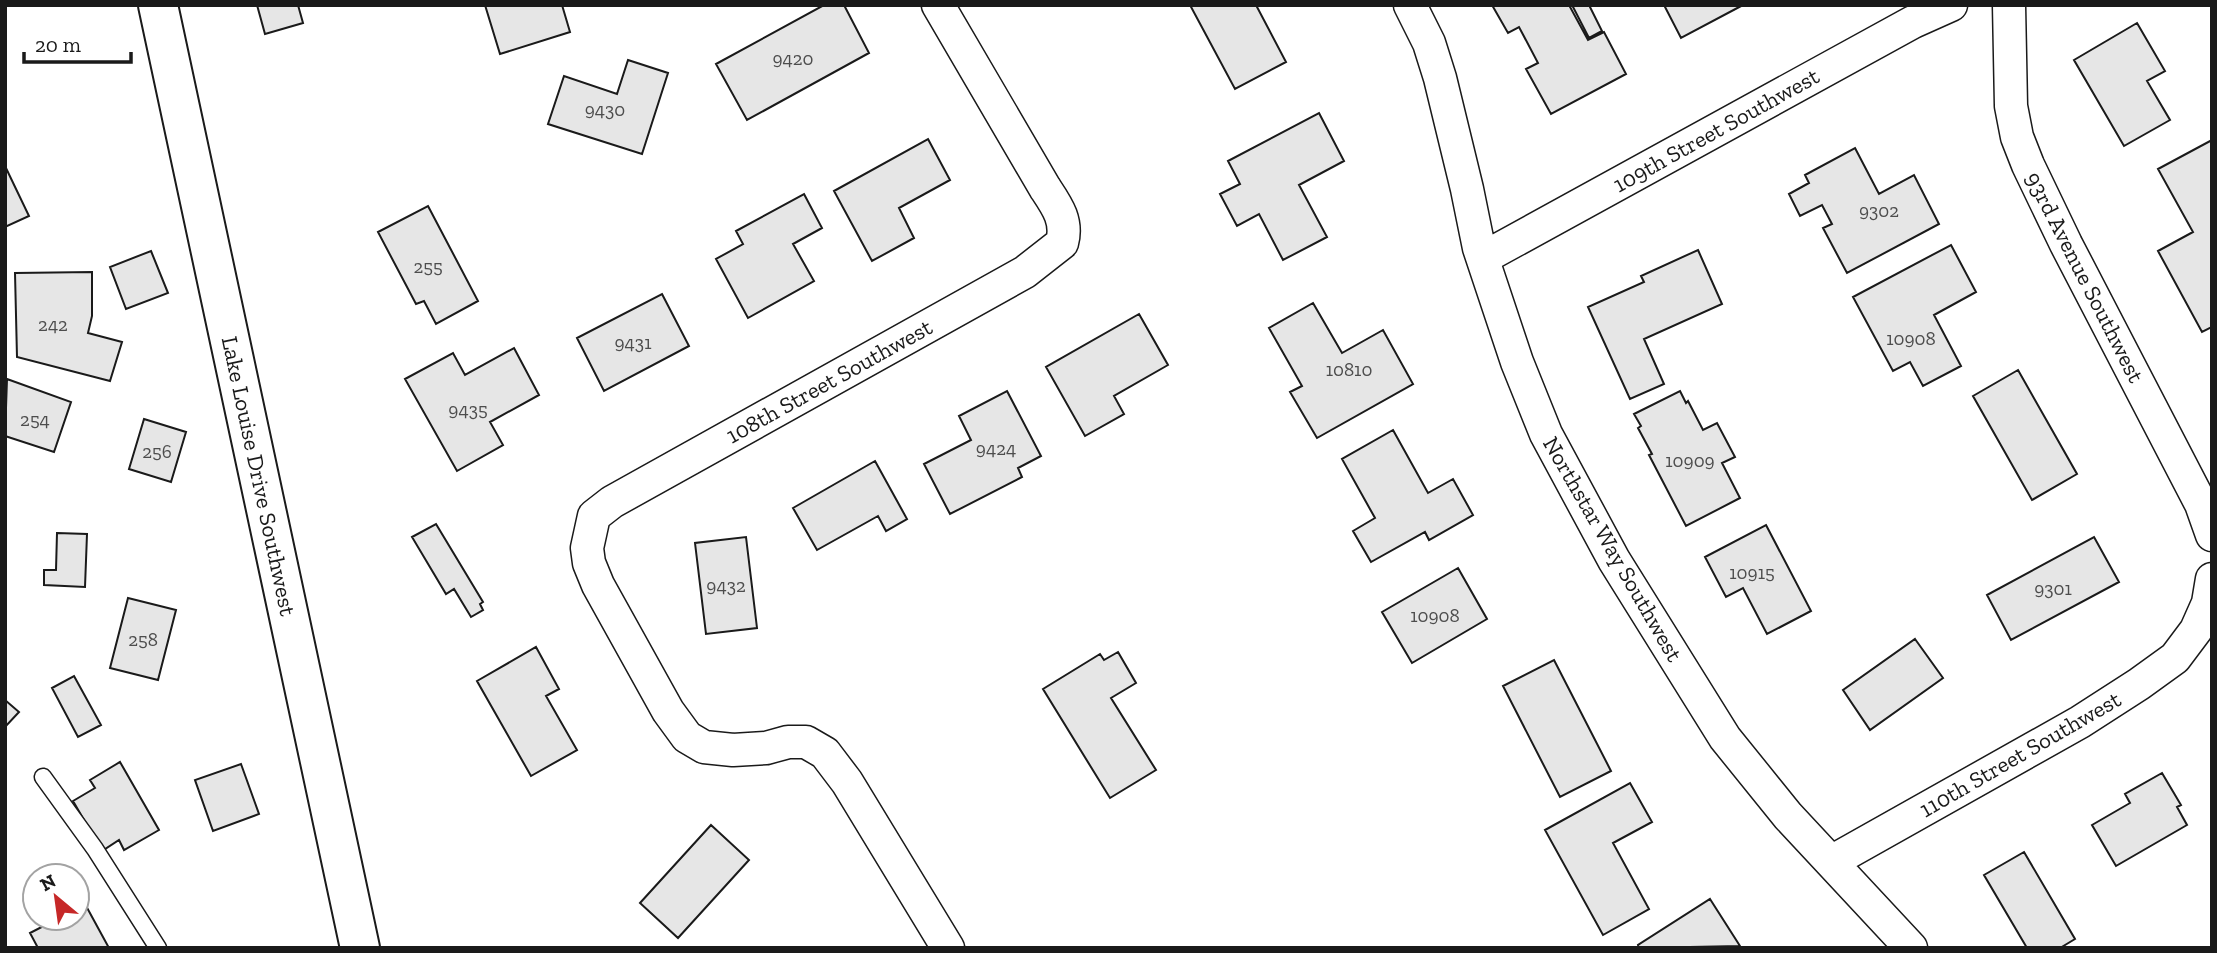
<svg xmlns="http://www.w3.org/2000/svg" width="2217" height="953" viewBox="0 0 2217 953" font-family="'Zilla Slab',serif">
<rect width="100%" height="100%" fill="#fff"/>
<path fill="#e6e6e6" stroke="#1a1a1a" stroke-width="2" d="M257,5H298L303,23L265,34Z
M485,5H562L570,32L500,54Z
M824,5H844L869,53L747,120L716,64Z
M1190,5H1256L1286,62L1235,89Z
M1492,5H1569L1588,40L1604,32L1626,74L1551,114L1526,69L1538,63L1519,27L1508,33Z
M1572,5H1589L1602,31L1589,38Z
M1664,5H1743L1681,38Z
M2137,23L2165,71L2147,81L2170,120L2124,146L2074,60Z
M628,60L668,73L642,154L548,124L564,76L617,94Z
M1319,113L1344,161L1299,185L1327,237L1283,260L1259,214L1237,226L1220,194L1240,184L1228,161Z
M928,139L950,180L899,208L914,238L872,261L834,191Z
M2212,140V327L2202,332L2158,251L2193,232L2158,169Z
M1855,148L1879,194L1914,175L1939,224L1847,273L1823,228L1832,224L1822,205L1800,216L1789,194L1809,183L1805,175Z
M5,166L29,216L5,227Z
M804,194L822,228L793,244L814,281L748,318L716,259L743,244L736,231Z
M428,206L478,301L436,324L424,301L416,304L378,232Z
M1951,245L1976,292L1934,315L1961,366L1923,386L1910,362L1893,371L1853,297Z
M1698,250L1722,304L1644,339L1664,384L1630,399L1588,307L1644,282L1641,276Z
M151,251L168,293L126,309L110,267Z
M92,272V316L88,333L122,342L110,381L17,357L15,273Z
M662,294L689,346L604,391L577,338Z
M1313,303L1342,353L1383,330L1413,384L1317,438L1290,392L1302,386L1269,328Z
M1139,314L1168,365L1114,396L1124,414L1085,436L1046,367Z
M514,348L539,395L490,422L503,445L457,471L405,379L453,353L465,375Z
M2018,370L2077,474L2032,500L1973,396Z
M7,379L71,402L54,452L5,436Z
M1007,391L1041,456L1018,468L1022,477L950,514L924,464L971,440L959,416Z
M1680,391L1686,403L1688,401L1703,430L1717,423L1735,457L1722,463L1740,498L1686,526L1649,455L1652,454L1638,428L1641,426L1634,414Z
M144,419L186,432L171,482L129,469Z
M1393,430L1428,493L1453,479L1473,515L1429,540L1425,532L1371,562L1353,531L1375,518L1342,459Z
M875,461L907,519L886,531L878,516L817,550L793,508Z
M436,524L483,602L480,604L483,610L471,617L454,589L446,594L412,537Z
M1766,525L1811,611L1767,634L1743,588L1726,597L1705,557Z
M57,533L87,534L85,587L44,585V570H56Z
M746,537L757,628L706,634L695,543Z
M2094,537L2119,582L2011,640L1987,595Z
M1458,568L1487,619L1412,663L1382,612Z
M128,598L176,610L158,680L110,668Z
M1915,639L1943,678L1870,730L1843,690Z
M536,647L559,689L546,696L577,750L531,776L477,681Z
M1118,652L1136,683L1111,698L1156,770L1110,798L1043,689L1100,654L1104,660Z
M1554,660L1611,771L1560,797L1503,686Z
M74,676L101,725L78,737L52,688Z
M5,700L19,712L5,727Z
M120,762L159,830L124,850L119,840L102,851L73,801L95,788L90,780Z
M241,764L259,814L213,831L195,780Z
M2162,773L2181,805L2177,807L2187,825L2116,866L2092,825L2130,803L2125,794Z
M1630,783L1652,822L1613,843L1649,909L1603,935L1545,830Z
M711,825L749,860L678,938L640,903Z
M2024,852L2075,939L2060,948H2027L1984,875Z
M1710,899L1740,946L1639,948L1638,945Z
M85,904L109,948H38L30,933L59,918H77V908Z"/>
<g fill="none" stroke-linecap="round" stroke-linejoin="round">
<g stroke="#1a1a1a" stroke-width="19">
<path id="service" d="M43,777L95,849L158,948"/>
</g>
<g stroke="#1a1a1a" stroke-width="35">
<path id="minor" d="M938,5L1045,188C1057,206 1068,221 1062,243L1025,272L612,502L594,516L587,548L589,563L598,585L668,711L687,737L704,747L733,750L766,748L788,742H806L825,753L847,782L948,948
M1410,5L1429,43L1440,78L1467,189L1479,248L1517,362L1546,434L1614,560L1725,738L1788,816L1911,948
M2009,5L2011,106L2017,137L2028,165L2066,244L2201,504L2212,535
M1483,258L1913,22L1951,5
M1831,862L2080,722L2139,684L2175,658L2196,630L2208,603L2212,579"/>
</g>
<g stroke="#1a1a1a" stroke-width="42">
<path id="tertiary" d="M158,5L360,948"/>
</g>
<use href="#service" stroke="#fff" stroke-width="16"/>
<use href="#minor" stroke="#fff" stroke-width="32"/>
<use href="#tertiary" stroke="#fff" stroke-width="38"/>
</g>
<g text-anchor="middle" stroke-width="5" stroke-linejoin="round" paint-order="stroke">
<g font-size="19" fill="#4d4d4d">
<text x="793" y="65">9420</text>
<text x="605" y="116">9430</text>
<text x="1879" y="217">9302</text>
<text x="428" y="273">255</text>
<text x="53" y="331">242</text>
<text x="1911" y="345">10908</text>
<text x="633" y="349">9431</text>
<text x="1349" y="376">10810</text>
<text x="468" y="416">9435</text>
<text x="35" y="426">254</text>
<text x="996" y="455">9424</text>
<text x="157" y="458">256</text>
<text x="1690" y="467">10909</text>
<text x="1752" y="579">10915</text>
<text x="726" y="592">9432</text>
<text x="2053" y="595">9301</text>
<text x="1435" y="622">10908</text>
<text x="143" y="646">258</text>
</g>
<g font-size="23" fill="#1a1a1a" stroke="#fff">
<text transform="translate(1716 130) rotate(-29)" y="8">109th Street Southwest</text>
<text transform="translate(2085 277) rotate(63)" y="8">93rd Avenue Southwest</text>
<text transform="translate(829 381) rotate(-29)" y="8">108th Street Southwest</text>
<text transform="translate(259 476) rotate(78)" y="8">Lake Louise Drive Southwest</text>
<text transform="translate(1613 549) rotate(60)" y="8">Northstar Way Southwest</text>
<text transform="translate(2020 754) rotate(-30)" y="8">110th Street Southwest</text>
</g>
</g>
<rect width="2217" height="953" fill="none" stroke="#1a1a1a" stroke-width="14"/>
<g transform="translate(56 897) rotate(331)"><circle r="33" fill="#ffffff" stroke="#a3a3a3" stroke-width="2"/>
<path d="M0-5L12 26L0 18L-12 26Z" fill="#c62828"/>
<text y="-10" font-size="19" font-weight="bold" text-anchor="middle" fill="#1a1a1a">N</text>
</g>
<path d="M24 52v10h107v-10" fill="none" stroke="#1a1a1a" stroke-width="3.5"/>
<text x="35" y="52" font-size="21" fill="#1a1a1a" stroke="#ffffff" stroke-width="5" paint-order="stroke">20 m</text>
</svg>
